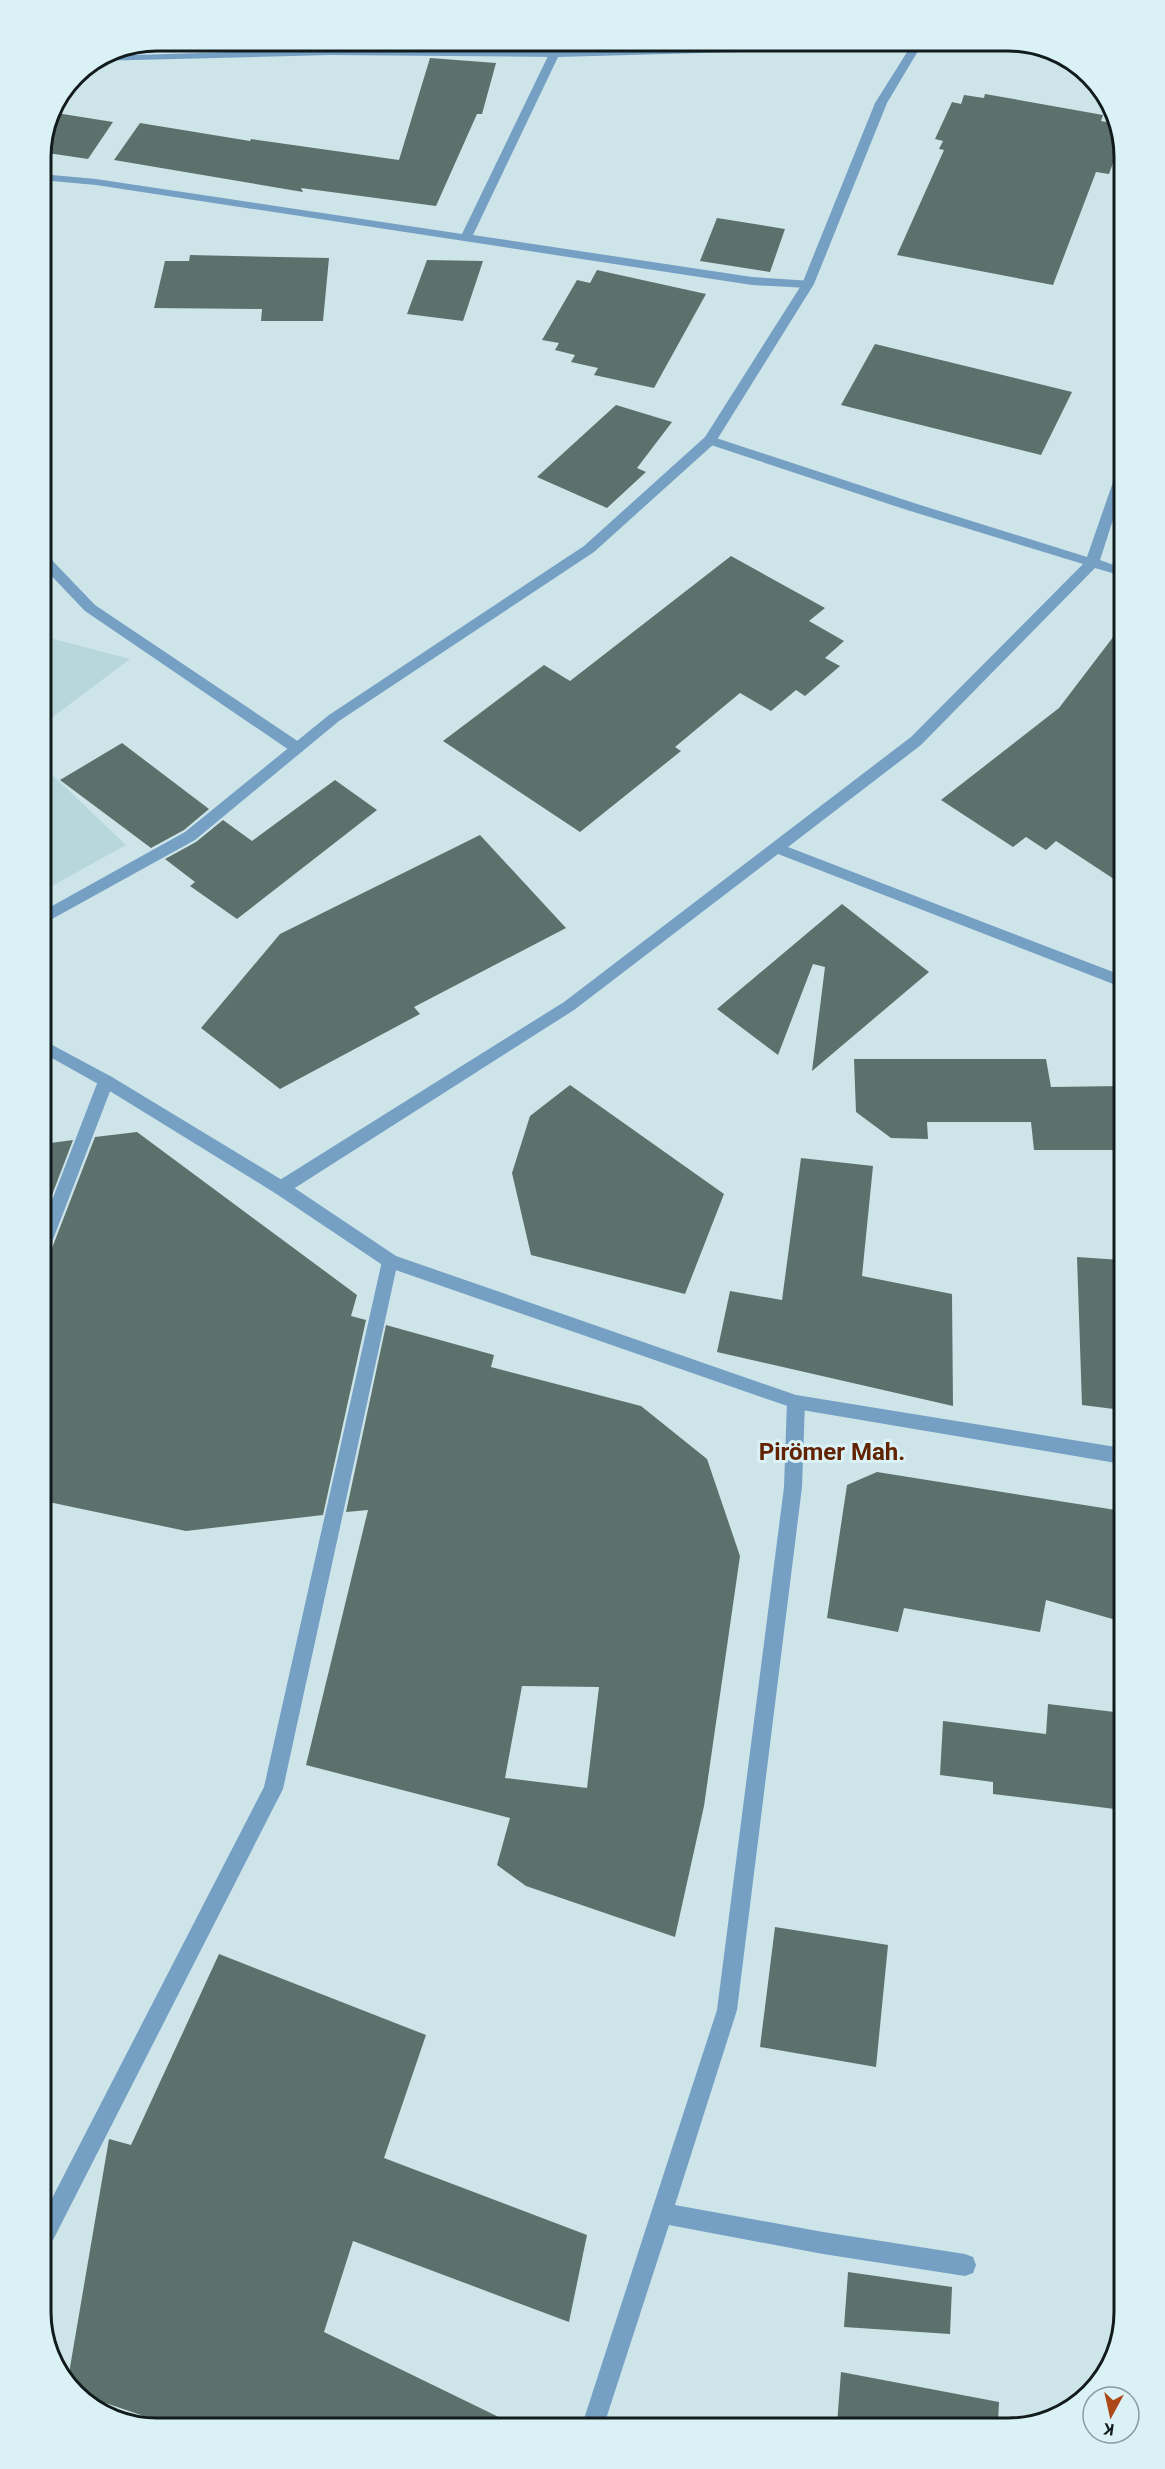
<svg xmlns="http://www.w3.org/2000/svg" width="1165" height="2469" viewBox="0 0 1165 2469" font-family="Roboto,sans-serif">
<rect width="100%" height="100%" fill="#cde4e9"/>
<path fill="#b8d7dd" d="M42,636L130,659L42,725Z
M42,765L126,845L43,891Z"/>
<path fill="#5d716c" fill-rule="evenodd" d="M430,58L496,63L482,114H477L436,206L301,188L303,192L114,160L140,123L250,141L251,139L399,160Z
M985,94L1103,115L1101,121L1118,124V149L1109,174L1096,172L1053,285L897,255L944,150L939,149L943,141L935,139L952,102L961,104L964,95L984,98Z
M50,112L113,122L88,159L41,152Z
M717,218L785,229L770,272L700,261Z
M190,255L329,258L323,321H261L262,309L154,308L165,261H189Z
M427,260L483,261L463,321L407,314Z
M597,270L706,294L654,388L594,375L598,368L571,362L575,355L555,350L559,343L542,340L577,280L590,283Z
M875,344L1072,392L1041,455L841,405Z
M616,405L672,422L637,468L646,472L607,508L537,477Z
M731,556L825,608L809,621L844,641L825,658L840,666L805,696L796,690L771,711L740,693L675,747L681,751L580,832L443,741L544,665L570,681Z
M1120,628V883L1056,841L1046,850L1026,837L1013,847L941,800L1059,708Z
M122,743L209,809L184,830L151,848L60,780Z
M335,780L377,810L237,919L190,886L195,882L165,859L196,842L223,820L252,841Z
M480,835L566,928L414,1007L420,1014L280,1089L201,1028L280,934Z
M842,904L929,972L812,1071L825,967L813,964L778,1055L717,1009Z
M854,1059H1046L1051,1087L1121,1086V1150H1034L1031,1122H927L928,1139L891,1138L856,1112Z
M570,1085L724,1194L685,1294L531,1255L512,1173L530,1116Z
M137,1132L357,1295L351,1316L366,1320L323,1515L186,1531L44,1501V1251L52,1248L95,1137Z
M73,1140L44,1216L43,1144Z
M801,1158L873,1166L862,1276L952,1294L953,1406L717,1352L730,1291L782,1300Z
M1077,1257L1121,1260L1122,1410L1082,1405Z
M386,1325L494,1355L491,1367L641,1406L707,1459L740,1556L704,1806L675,1937L526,1886L497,1865L510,1818L306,1765L368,1510L346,1512ZM522,1686L599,1687L587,1788L505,1778Z
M877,1472L1122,1511L1123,1622L1046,1600L1040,1632L904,1608L898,1632L827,1618L847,1485Z
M1048,1704L1123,1713V1810L993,1794V1782L940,1775L943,1721L1046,1734Z
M775,1927L888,1945L876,2067L760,2047Z
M219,1954L426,2035L384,2158L587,2235L569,2322L353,2241L324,2332L517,2426L179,2428L79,2394L68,2379L109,2139L131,2145Z
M848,2272L952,2287L950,2334L844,2327Z
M841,2372L999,2402L998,2423L837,2424Z"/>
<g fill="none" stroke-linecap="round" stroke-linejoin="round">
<path fill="#75a0c4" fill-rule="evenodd" d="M330,49L554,51L559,54L554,57L330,55L95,61L103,56Z"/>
<path fill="#75a0c4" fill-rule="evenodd" d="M548,41H558L559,51L916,41L922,44L917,47L558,57L473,235L752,277L812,281V287L808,288L752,285L96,185L41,180V174L96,179L462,234L549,54Z
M710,436L917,504L1087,557L1113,482L1119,478V501L1100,560L1119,567V575L1095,568L921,745L788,847L1121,975V987L778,854L574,1010L287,1193L281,1195L275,1193L273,1188L275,1183L564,1002L911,737L1083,564L907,510L705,443L704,440L705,437Z
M42,554L47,555L95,605L302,744L304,748L302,752H292L85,611L42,566Z
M106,1075L112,1077L114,1081L52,1242L50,1247L44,1249V1221L98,1081L100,1077Z
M390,1254L396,1256L398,1261L283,1789L53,2240L47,2243L46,2210L264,1787L382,1261L384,1256Z
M796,1395L802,1397L805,1402L802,1487L737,2010L675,2205L823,2232L965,2254L973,2257L976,2265L973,2273L965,2276L823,2254L669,2225L604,2425H582L717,2010L784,1487L787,1402L790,1397Z"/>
<path fill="#75a0c4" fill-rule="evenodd" d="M914,41H924L887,103L814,284L715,443L594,552L339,721L195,840L43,924V911L185,832L329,715L584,546L705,437L802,284L875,103Z
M43,1040L112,1077L287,1183L396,1256L796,1395L1122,1448V1464L796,1409L384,1266L275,1193L100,1085L43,1053Z"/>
</g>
<g text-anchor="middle" stroke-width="6" stroke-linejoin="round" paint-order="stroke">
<g font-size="24" font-weight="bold" fill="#622303" stroke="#daf1f6">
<text x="832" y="1460">Pirömer Mah.</text>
</g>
</g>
<path d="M0 0H1165V2469H0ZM157 51H1008A106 106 0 0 1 1114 157V2312A106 106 0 0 1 1008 2418H157A106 106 0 0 1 51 2312V157A106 106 0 0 1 157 51Z" fill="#daf1f6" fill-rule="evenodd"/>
<path fill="none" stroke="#121b1c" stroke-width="3" d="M157 51H1008A106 106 0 0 1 1114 157V2312A106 106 0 0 1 1008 2418H157A106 106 0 0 1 51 2312V157A106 106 0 0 1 157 51Z"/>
<g transform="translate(1111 2415) rotate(188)"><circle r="28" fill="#daf1f6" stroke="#8a9b9f" stroke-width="1.5"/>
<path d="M0-4.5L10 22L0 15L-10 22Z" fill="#ad4918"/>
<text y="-9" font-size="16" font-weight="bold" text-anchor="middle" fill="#121b1c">K</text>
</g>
</svg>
